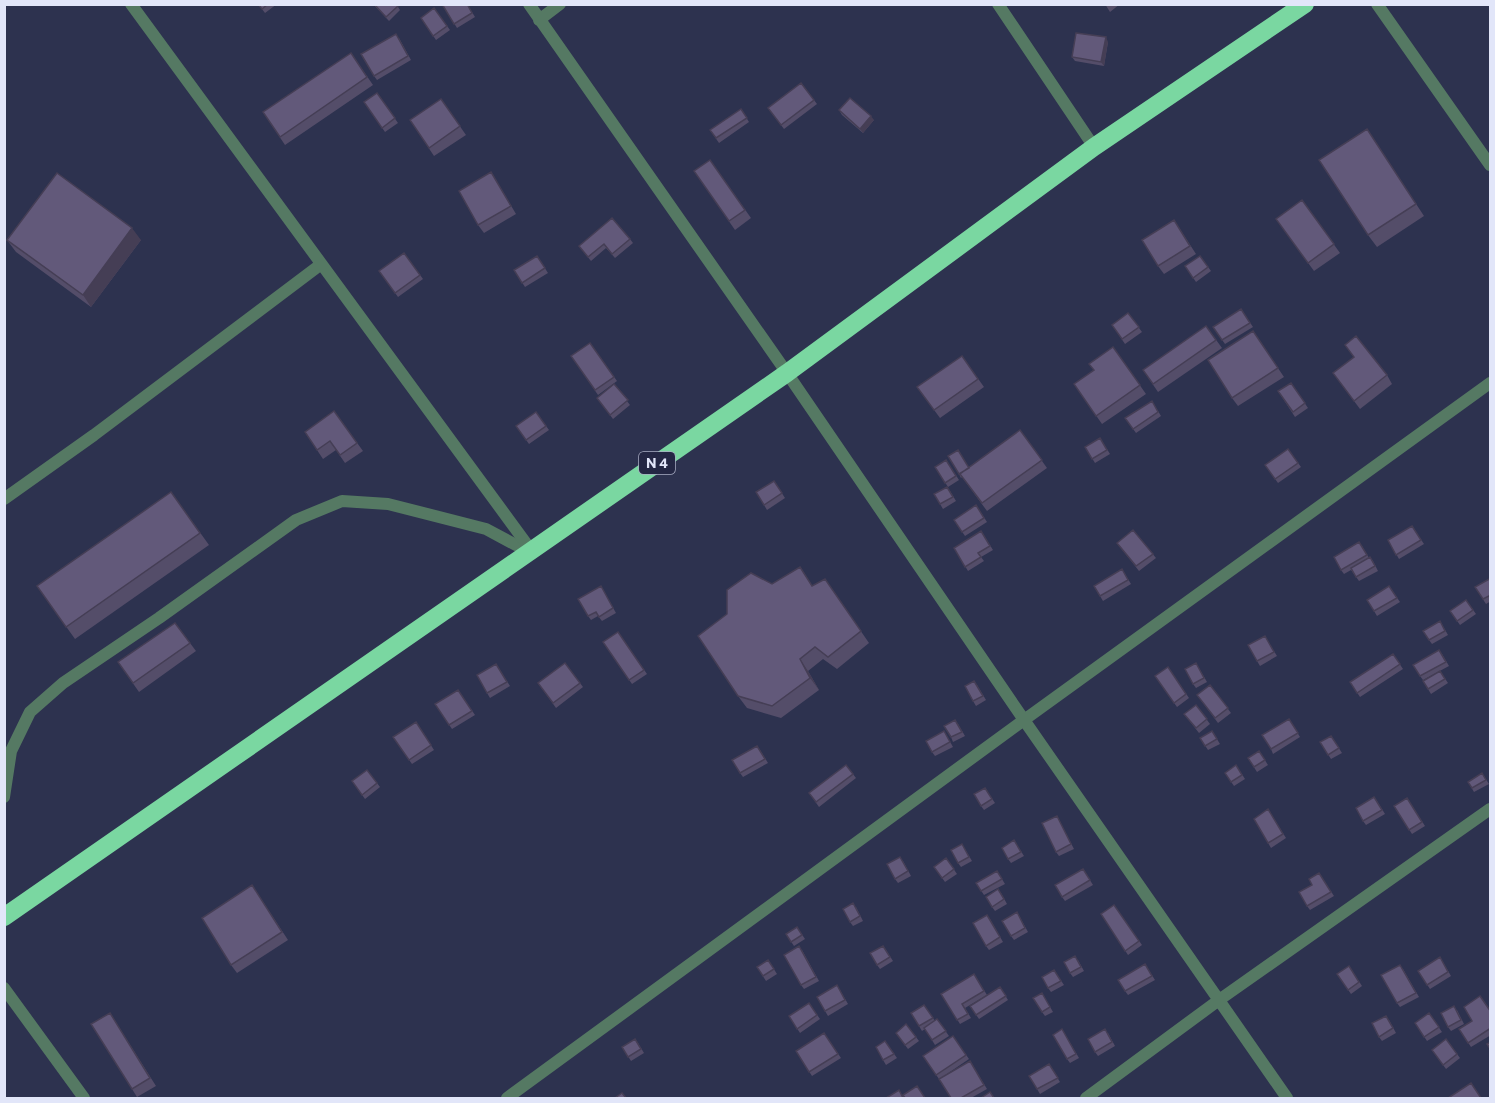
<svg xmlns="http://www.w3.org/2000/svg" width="1495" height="1103" viewBox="0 0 1495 1103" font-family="Commissioner,sans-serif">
<rect width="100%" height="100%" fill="#2d324f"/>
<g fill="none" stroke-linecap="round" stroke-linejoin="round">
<path stroke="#557963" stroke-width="12" d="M4,797L11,751L30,712L63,683L159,618L296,520L342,501L388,504L486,529L529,552"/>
<path stroke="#557963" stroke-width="12" d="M131,4L531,550
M529,4L787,373L1024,720L1287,1098
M998,4L1094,147
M1377,4L1490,165
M539,20L560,4
M4,499L94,435L320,265
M4,988L84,1098
M507,1098L1024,720L1490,383
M1086,1098L1219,1000L1490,809"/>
<path stroke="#7ad7a1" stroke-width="18" d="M4,917L787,373L1094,147L1305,4"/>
</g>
<path fill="#544d69" d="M258,4H277L265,13Z
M373,4H396L400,10L389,21Z
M442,4H467L475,17L457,28Z
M1105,4H1120L1110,12Z
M434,8L450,30L436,40L421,18Z
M399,38L411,60L377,80L374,76Z
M1108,42L1104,66L1075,61L1072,57Z
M351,53L373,85L285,145L263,112Z
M801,83L817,104L784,129L768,108Z
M377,93L398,123L385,132L364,102Z
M441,99L466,135L434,156L410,120Z
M741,109L749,122L719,143L710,130Z
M839,110L874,120L863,133L842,115Z
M1375,141L1424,216L1377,247L1368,235Z
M710,160L751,218L735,230L694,171Z
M491,172L516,214L484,233L478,225Z
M1302,200L1340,253L1314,271L1276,219Z
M1174,220L1196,254L1164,274L1158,266Z
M630,239L633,243L615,258L606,248L591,261L579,246Z
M7,240H141L91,307L16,252Z
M404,253L423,279L398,297L379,271Z
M537,256L548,273L525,287L514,270Z
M1200,256L1211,271L1196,282L1185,266Z
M1241,309L1253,327L1225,344L1213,327Z
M1128,313L1142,332L1125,344L1112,325Z
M1206,326L1222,348L1158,392L1143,370Z
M1253,331L1284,377L1238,406L1232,398Z
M590,343L617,381L598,395L571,356Z
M1345,345L1387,375L1392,384L1360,409L1333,373L1354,357Z
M1113,347L1146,394L1102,424L1074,384L1094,370Z
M962,356L984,387L940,418L917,387Z
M1291,383L1308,408L1295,417L1278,391Z
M614,384L630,405L613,419L597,398Z
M1152,401L1161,416L1136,433L1125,418Z
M334,411L363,451L345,463L336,450L323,459L305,432Z
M536,412L549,430L529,444L516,426Z
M1020,430L1047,468L987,511L962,477L961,478L959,474L969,467Z
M1100,438L1110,454L1095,463L1085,447Z
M1288,449L1301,467L1278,483L1265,465Z
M946,460L959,480L948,487L935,467Z
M774,481L785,498L767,510L756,492Z
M950,491L956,501L943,509L940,504Z
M171,492L209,545L75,639L37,586Z
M976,505L987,522L965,536L954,520Z
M1412,526L1424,544L1399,559L1388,540Z
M1133,530L1156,558L1139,571L1117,543Z
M981,531L993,550L981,557L984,561L968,571L954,548Z
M1362,546L1369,558L1370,557L1373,561L1378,571L1359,581L1351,570L1344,574L1341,570Z
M1125,574L1131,584L1103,601L1100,596Z
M1491,578V601L1486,604L1475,587Z
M825,579L869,643L837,669L823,659L808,671L819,690L781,718L747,708L738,696L772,584L813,586Z
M601,586L616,613L602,621L598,616L591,620L588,616Z
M1389,586L1400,602L1377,616L1374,611Z
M1466,600L1476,614L1460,625L1450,611Z
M1440,621L1448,635L1432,644L1429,640Z
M175,623L196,651L139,692L118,662Z
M618,632L647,674L632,684L603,642Z
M1267,640L1277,656L1260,666L1257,661Z
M1393,654L1403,669L1360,697L1350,682Z
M1442,654L1449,666L1423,680L1420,676Z
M565,663L583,687L556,708L538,683Z
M1196,663L1207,682L1196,688L1193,684Z
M496,664L510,686L490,698L487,693Z
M1168,667L1189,698L1177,707L1155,676Z
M1440,671L1448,683L1431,694L1423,681Z
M977,685L986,700L976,706L973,701Z
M1210,685L1231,713L1218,723L1197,695Z
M458,690L475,715L452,729L435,704Z
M1196,705L1210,724L1199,733L1184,714Z
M1289,719L1300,737L1273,754L1271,749Z
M416,722L434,750L412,764L393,737Z
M958,724L965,736L953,742L951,737Z
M944,731L953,747L935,756L932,752Z
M1212,731L1220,744L1208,750L1200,738Z
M1331,736L1342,753L1331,759L1320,742Z
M760,750L768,763L743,777L740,773Z
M1259,751L1268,765L1257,772L1248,758Z
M846,765L856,778L819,807L809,793Z
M1236,765L1245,779L1234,786L1225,773Z
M367,770L380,787L365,799L352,781Z
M1482,773L1489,784L1474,792L1468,782Z
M985,788L995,803L984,810L981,806Z
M1407,798L1425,826L1412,834L1394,806Z
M1377,801L1385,814L1366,825L1363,821Z
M1268,809L1286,838L1271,848L1254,819Z
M1057,816L1074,849L1059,856L1056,852Z
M962,844L972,861L961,867L958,863Z
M1017,845L1024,856L1011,863L1008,859Z
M946,858L957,874L945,882L934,867Z
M903,861L911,876L898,883L895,879Z
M1083,869L1093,885L1065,901L1062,897Z
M997,871L1005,884L984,895L976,883Z
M1319,873L1334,896L1310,910L1307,906L1312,885Z
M252,885L288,940L237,973L231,965Z
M1001,893L1007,904L995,911L992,907Z
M1114,905L1142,945L1128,955L1101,914Z
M856,907L863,921L853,926L850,922Z
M1017,912L1028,932L1014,940L1011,936Z
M990,919L1003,942L989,950L986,946Z
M797,927L805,939L794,946L786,934Z
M802,950L819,981L804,989L801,985Z
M886,950L893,961L880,969L877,965Z
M1440,957L1451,976L1430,989L1418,971Z
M768,960L777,974L766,981L757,967Z
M1078,960L1084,971L1073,977L1070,973Z
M1349,966L1362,986L1351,994L1337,974Z
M1148,969L1155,980L1128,995L1125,991Z
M1403,969L1419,997L1400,1007L1397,1003Z
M1054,970L1064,985L1051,992L1048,988Z
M974,974L987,995L965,1008L971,1018L960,1024L941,994Z
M1000,987L1008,1000L979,1019L970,1006Z
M840,990L848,1004L828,1016L825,1011Z
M1045,998L1053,1012L1045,1016L1042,1012Z
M809,1003L820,1019L800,1033L789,1016Z
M924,1005L935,1021L937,1019L949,1036L935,1045L925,1029L922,1031L911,1013Z
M1457,1010L1464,1024L1451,1031L1448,1027Z
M1491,1012V1035L1471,1047L1459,1029Z
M110,1013L156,1086L137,1097L132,1089Z
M1429,1013L1442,1032L1427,1041L1415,1023Z
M1389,1020L1396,1033L1382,1041L1379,1037Z
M906,1024L919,1041L908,1049L896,1033Z
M1062,1029L1079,1058L1070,1063L1067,1059Z
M824,1033L841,1058L812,1076L796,1051Z
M1108,1033L1115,1046L1098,1056L1095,1052Z
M953,1036L969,1059L944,1076L970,1061L987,1089L971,1098H951L939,1079L923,1056Z
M1446,1039L1460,1058L1446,1069L1432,1050Z
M885,1041L897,1058L886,1065L883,1060Z
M638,1043L644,1053L631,1061L622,1047Z
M1049,1064L1060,1082L1040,1094L1037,1089Z"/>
<path fill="#453e55" d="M1106,37L1108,42L1104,66L1101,62Z
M871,116L874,120L863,133L860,129Z
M132,228L141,240L91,307L83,295Z
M800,659L808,671L819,690L810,678Z"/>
<path fill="#62597a" stroke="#453e55" stroke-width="1.5" d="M258,4H268L262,9Z
M374,4H396L398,6L386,17Z
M442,4H467L472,13L454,24Z
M434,8L447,26L433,36L421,18Z
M1076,33L1106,37L1101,62L1072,57Z
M396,34L408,56L374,76L361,54Z
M351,53L367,77L280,137L263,112Z
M801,83L814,100L781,125L768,108Z
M377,93L395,118L382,128L364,102Z
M850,98L871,116L860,129L839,110Z
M441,99L460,126L429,148L410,120Z
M741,109L747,118L716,138L710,130Z
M1367,129L1416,204L1368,235L1319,160Z
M710,160L745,210L729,221L694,171Z
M491,172L511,206L478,225L459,191Z
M57,173L132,228L83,295L7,240Z
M1302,200L1334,244L1308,263L1276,219Z
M612,218L630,239L612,254L604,244L588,257L579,246Z
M1174,220L1190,246L1158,266L1142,240Z
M404,253L420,275L395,293L379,271Z
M537,256L545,268L522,283L514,270Z
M1200,256L1208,267L1193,278L1185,266Z
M1241,309L1250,323L1222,340L1213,327Z
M1128,313L1139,327L1122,339L1112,325Z
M1206,326L1216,340L1153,384L1143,370Z
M1253,331L1278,368L1232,398L1208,360Z
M1356,336L1387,375L1354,401L1333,373L1354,357L1345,345Z
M590,343L614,377L595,390L571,356Z
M1113,347L1140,385L1096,416L1074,384L1094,370L1089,364Z
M962,356L978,379L934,410L917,387Z
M1291,383L1305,403L1293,412L1278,391Z
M614,384L628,400L610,415L597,398Z
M1152,401L1158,412L1133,429L1125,418Z
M334,411L357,443L340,455L330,441L317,450L305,432Z
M536,412L546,426L526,440L516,426Z
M1020,430L1042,460L982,503L960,474Z
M1100,438L1107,450L1092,459L1085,447Z
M1288,449L1298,463L1275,479L1265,465Z
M958,450L969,468L959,474L948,456Z
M946,460L956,476L945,483L935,467Z
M774,481L782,493L764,505L756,492Z
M947,487L953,497L940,504L934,494Z
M171,492L200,533L66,627L37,586Z
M976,505L984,518L962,532L954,520Z
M1412,526L1421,540L1396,555L1388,540Z
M1133,530L1153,554L1136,566L1117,543Z
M981,531L990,546L978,553L981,557L965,567L954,548Z
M1359,542L1367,555L1341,570L1334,557Z
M1370,557L1375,566L1356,577L1351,568Z
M800,567L812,586L825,579L861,631L828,657L815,647L800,659L810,678L772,706L738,696L698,636L727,614V590L751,573L772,584Z
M1122,569L1128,580L1100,596L1094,586Z
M1491,578V595L1483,599L1475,587Z
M601,586L613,608L599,617L596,612L588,616L578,599Z
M1389,586L1397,598L1374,611L1367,600Z
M1466,600L1473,610L1457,621L1450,611Z
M1440,621L1445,631L1429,640L1423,631Z
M175,623L190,643L133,683L118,662Z
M618,632L644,670L629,680L603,642Z
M1265,636L1274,652L1257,661L1248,645Z
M1439,650L1446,662L1420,676L1413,665Z
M1393,654L1400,664L1357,693L1350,682Z
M565,663L580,683L553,703L538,683Z
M1196,663L1204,678L1193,684L1185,669Z
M496,664L507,682L487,693L477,675Z
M1168,667L1186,694L1174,703L1155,676Z
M1440,671L1445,679L1428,689L1423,681Z
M974,681L983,696L973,701L965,686Z
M1210,685L1228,708L1215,718L1197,695Z
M458,690L472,711L449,725L435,704Z
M1196,705L1207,719L1196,728L1184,714Z
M1289,719L1298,733L1271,749L1262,735Z
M955,720L962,732L951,737L944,726Z
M416,722L431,745L409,760L393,737Z
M944,731L950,742L932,752L926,741Z
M1212,731L1217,739L1205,746L1200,738Z
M1331,736L1339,748L1328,755L1320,742Z
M757,746L765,759L740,773L732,760Z
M1259,751L1265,760L1254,767L1248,758Z
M846,765L853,774L816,802L809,793Z
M1236,765L1242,775L1231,782L1225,773Z
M367,770L377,783L362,795L352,781Z
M1482,773L1486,780L1472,788L1468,782Z
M985,788L992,799L981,806L974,794Z
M1374,797L1382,810L1363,821L1356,808Z
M1407,798L1422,822L1409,830L1394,806Z
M1268,809L1283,834L1268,843L1254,819Z
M1057,816L1071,844L1056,852L1042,823Z
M1014,840L1021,852L1008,859L1002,848Z
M962,844L969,857L958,863L951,850Z
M900,857L908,871L895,879L887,864Z
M946,858L954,869L942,878L934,867Z
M1083,869L1090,880L1062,897L1055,885Z
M997,871L1002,879L981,891L976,883Z
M1319,873L1331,892L1307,906L1299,892L1312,885L1309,879Z
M252,885L282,932L231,965L202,918Z
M998,889L1004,899L992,907L986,897Z
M853,903L860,916L850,922L843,909Z
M1114,905L1139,941L1125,951L1101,914Z
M1017,912L1025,928L1011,936L1002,921Z
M987,915L1000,937L986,946L973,923Z
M797,927L802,935L791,942L786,934Z
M799,946L816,977L801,985L784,955Z
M883,946L890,957L877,965L870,953Z
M1075,956L1081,967L1070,973L1064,962Z
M1440,957L1448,972L1427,985L1418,971Z
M768,960L774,969L763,976L757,967Z
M1145,964L1152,976L1125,991L1118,980Z
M1400,965L1416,993L1397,1003L1381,975Z
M1349,966L1359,982L1348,990L1337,974Z
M1054,970L1061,981L1048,988L1042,977Z
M974,974L984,991L962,1004L968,1014L957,1020L941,994Z
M837,985L845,1000L825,1011L817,997Z
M1000,987L1006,996L976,1015L970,1006Z
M1042,993L1050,1007L1042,1012L1033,998Z
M1480,996L1491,1012V1028L1468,1043L1459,1029L1472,1021L1464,1007Z
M809,1003L817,1015L797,1029L789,1016Z
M924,1005L933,1018L919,1026L911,1013Z
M1454,1006L1461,1020L1448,1027L1441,1013Z
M110,1013L150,1078L132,1089L91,1024Z
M1429,1013L1439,1027L1424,1037L1415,1023Z
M1386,1016L1393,1028L1379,1037L1372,1023Z
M937,1019L946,1031L932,1040L924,1028Z
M906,1024L916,1037L905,1045L896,1033Z
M1062,1029L1076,1054L1067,1059L1053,1035Z
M1105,1029L1112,1042L1095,1052L1088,1039Z
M824,1033L838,1054L809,1072L796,1051Z
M953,1036L966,1055L936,1075L923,1056Z
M635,1039L641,1049L628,1057L622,1047Z
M1446,1039L1457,1054L1443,1065L1432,1050Z
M885,1041L894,1054L883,1060L876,1047Z
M1491,1042V1050L1487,1044Z
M970,1061L984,1085L961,1098H951L939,1079Z
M1049,1064L1058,1078L1037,1089L1029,1076Z
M1471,1083L1481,1098H1448Z
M917,1086L925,1098H905L903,1095Z
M899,1090L903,1098H886Z
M990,1092L994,1098H981Z
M622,1093L626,1098H615Z"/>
<g text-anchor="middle" stroke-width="4.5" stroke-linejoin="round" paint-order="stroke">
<rect fill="#242744" stroke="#a9adc3" stroke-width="1.5" x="639" y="452" width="36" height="22" rx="4.5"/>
<g font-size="14" font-weight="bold" fill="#e2e6f9">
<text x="657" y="468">N 4</text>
</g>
</g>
<rect width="1495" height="1103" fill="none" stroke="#e2e6f9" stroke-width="12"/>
</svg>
